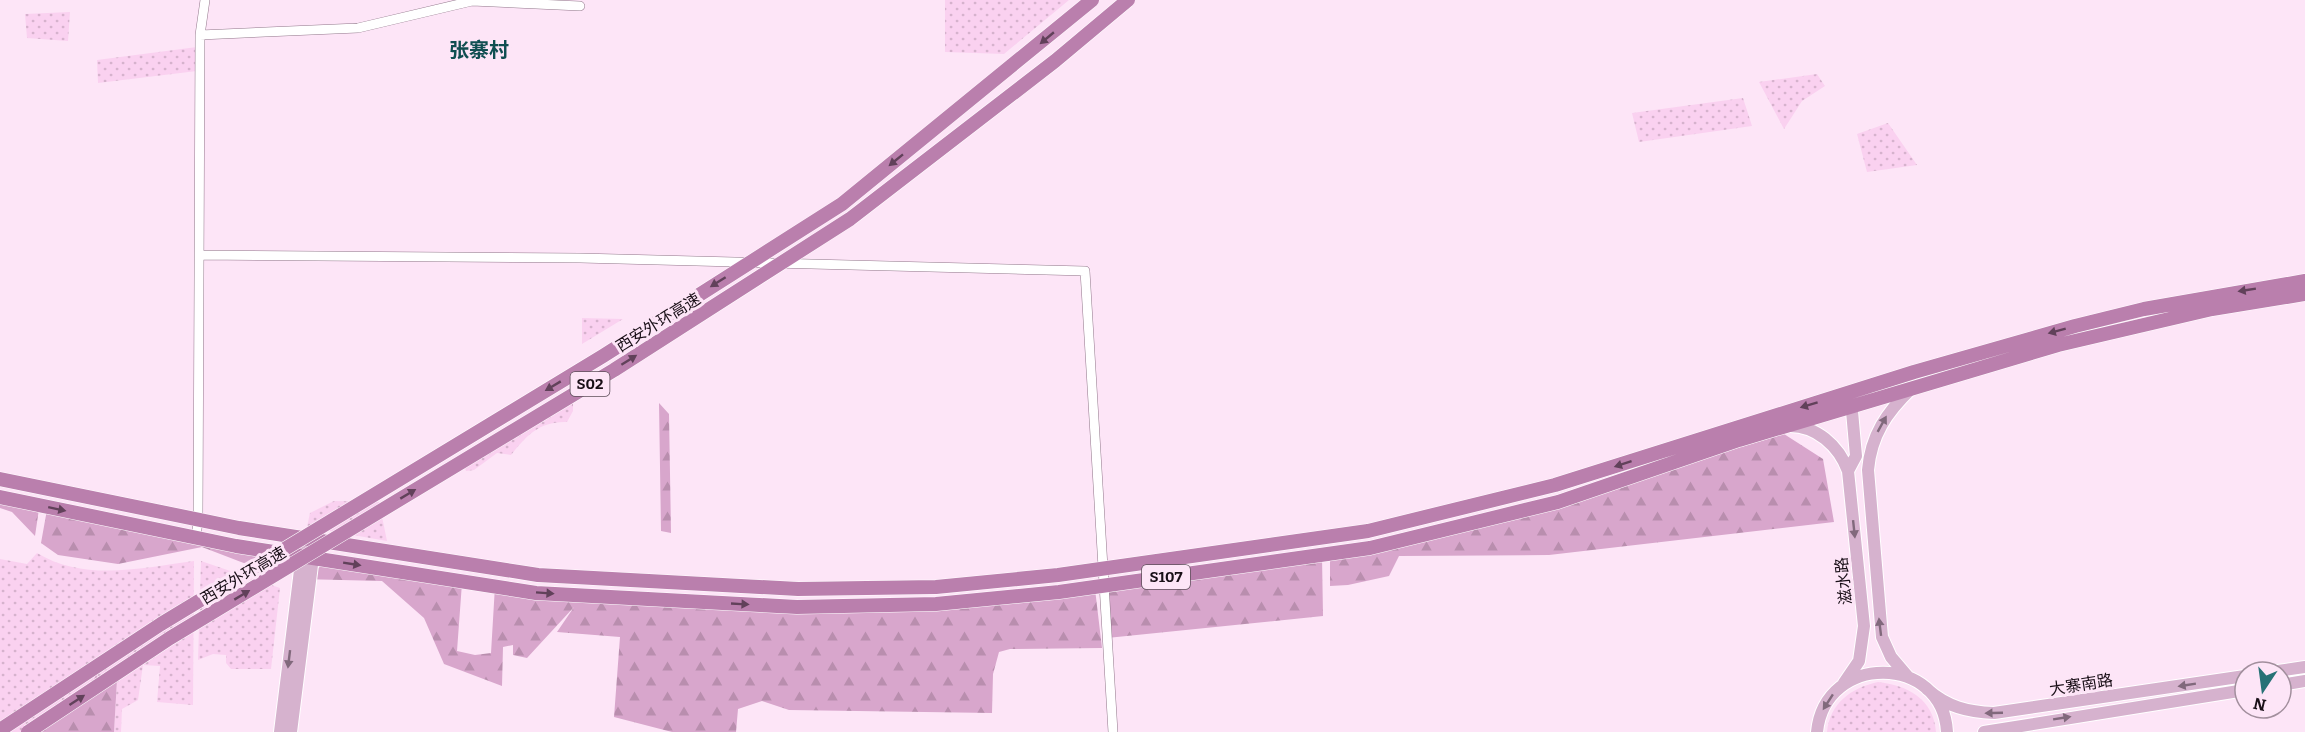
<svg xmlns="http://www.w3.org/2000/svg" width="2305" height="732" viewBox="0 0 2305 732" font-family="Bitter,'Noto Sans SC',serif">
<defs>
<pattern id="green-dots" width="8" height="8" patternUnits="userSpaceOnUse" patternTransform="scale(1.5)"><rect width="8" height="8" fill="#fad1f0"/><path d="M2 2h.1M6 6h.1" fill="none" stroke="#d6b2cd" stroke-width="1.8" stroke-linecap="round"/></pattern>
<pattern id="forest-firs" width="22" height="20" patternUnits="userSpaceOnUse" patternTransform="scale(1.5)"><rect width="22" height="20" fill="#d8a6cc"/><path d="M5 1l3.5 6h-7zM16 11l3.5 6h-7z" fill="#b98eae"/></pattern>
</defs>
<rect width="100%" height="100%" fill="#fde5f7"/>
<path fill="url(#green-dots)" d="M945,0H1069L1004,54L945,52Z
M70,12L68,41L27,38L25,14Z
M197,47V71L98,83L97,60Z
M1817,74L1825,86L1802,101L1784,129L1759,82Z
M1743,98L1752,126L1639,142L1632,113Z
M1888,123L1917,165L1867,172L1857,134Z
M582,318L623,319L582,344Z
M573,400V411L567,422C540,421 527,435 511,455L497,453L474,470L466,471L465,468Z
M334,501L379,502L387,541L307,527L310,513Z
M37,553C85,582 141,568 194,561L193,705L157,702L160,666L143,665L138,700L122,709L121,732H114L117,681L103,691L96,675L90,692L37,732H0V559L27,564Z
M201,561L280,588L271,669H231L226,663V655L213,654L198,660Z
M1878,682C1907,685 1934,699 1936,732H1827C1830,703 1851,688 1878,682Z"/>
<path fill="url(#forest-firs)" d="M659,403L669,414L671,533L661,531Z
M1784,434L1823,459L1834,522L1549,555L1399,556L1389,576L1348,585L1330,586V555L1500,519Z
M0,494L40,502L35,536L12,512L0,508Z
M48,504L264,551L283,578L202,547L118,564L58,555L41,543Z
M1322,556L1323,616L1107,638L1105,587Z
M328,562L462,583L457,651L475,655L491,653L495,586L795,605L1095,589L1102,648L1010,649L999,652L993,674L992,713L789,710L762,701L738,709L736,732H672L614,717L620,637L557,632L574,607L527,658L513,655V645L503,647L502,686L444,664L424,618L382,581L300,579Z
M96,674L103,690L117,680L114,732H37L90,692Z"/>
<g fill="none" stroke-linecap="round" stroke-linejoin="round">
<g stroke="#92778b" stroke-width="10">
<path id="minor" d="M200,35L358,28L472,1L580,6
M199,255L580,258L1085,271L1113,732
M196,538L198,520L200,35L205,0"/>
</g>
<g stroke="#fff" stroke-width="14">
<path id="major" d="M1788,426C1816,425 1839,446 1848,471L1864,626L1859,661L1844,683
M1848,471L1856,456L1851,400
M2271,672L2305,667
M1908,677L1891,657L1882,637L1868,470C1871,435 1887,412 1911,389
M2281,685L2305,681
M1927,689C1947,707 1968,712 1994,713L2245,676
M280,732L304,538
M291,732L314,549
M1817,732C1825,652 1943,654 1947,732
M1984,732L2245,690"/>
</g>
<g stroke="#fff" stroke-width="15">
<path id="highway" d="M0,479L239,528L538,575L798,589L936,587L1058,575L1368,531L1555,485L1914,372L2075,326L2144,309L2305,281
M0,497L236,546L536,593L797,607L936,604L1059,592L1370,548L1558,502L1739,440L2058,345L2212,309L2305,294"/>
</g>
<use href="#minor" stroke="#fff" stroke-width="9"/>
<use href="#major" stroke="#d6b2ce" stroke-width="12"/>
<use href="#highway" stroke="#ba7fad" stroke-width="14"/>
<g stroke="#fff" stroke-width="15" stroke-linecap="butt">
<path id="highway-bridge" d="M0,730L161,624L603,356L842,204L1092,0
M28,732L170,638L614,370L850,219L1055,61L1128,0"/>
</g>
<use href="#highway-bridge" stroke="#ba7fad" stroke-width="14"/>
</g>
<defs><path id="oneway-solid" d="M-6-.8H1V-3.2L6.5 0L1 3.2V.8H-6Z" transform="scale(1.5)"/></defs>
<g fill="#61415a">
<use href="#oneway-solid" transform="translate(1047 38) rotate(140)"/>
<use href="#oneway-solid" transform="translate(896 160) rotate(141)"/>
<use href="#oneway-solid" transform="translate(718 282) rotate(148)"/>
<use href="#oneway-solid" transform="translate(2247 290) rotate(171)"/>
<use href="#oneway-solid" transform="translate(2057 331) rotate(165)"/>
<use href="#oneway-solid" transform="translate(629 360) rotate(-32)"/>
<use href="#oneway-solid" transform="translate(553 386) rotate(149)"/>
<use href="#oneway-solid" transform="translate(1809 405) rotate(163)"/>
<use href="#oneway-solid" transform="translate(1623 464) rotate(162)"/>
<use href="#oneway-solid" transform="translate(408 494) rotate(-31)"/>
<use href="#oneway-solid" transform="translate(57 509) rotate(12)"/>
<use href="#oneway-solid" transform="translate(352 564) rotate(9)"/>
<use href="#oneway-solid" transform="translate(545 593) rotate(4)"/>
<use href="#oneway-solid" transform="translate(242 595) rotate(-31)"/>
<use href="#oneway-solid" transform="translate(740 604) rotate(3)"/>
<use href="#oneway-solid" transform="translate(77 700) rotate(-33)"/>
</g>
<g fill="#81697c">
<use href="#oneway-solid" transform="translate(1882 424) rotate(-61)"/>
<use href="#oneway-solid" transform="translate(1854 529) rotate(84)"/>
<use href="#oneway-solid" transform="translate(1880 627) rotate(-97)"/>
<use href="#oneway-solid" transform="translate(289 659) rotate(97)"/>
<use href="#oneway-solid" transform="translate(2187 685) rotate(171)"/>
<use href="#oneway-solid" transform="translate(1828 702) rotate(123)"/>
<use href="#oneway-solid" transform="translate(1994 713) rotate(178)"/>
<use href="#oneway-solid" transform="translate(2062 718) rotate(-9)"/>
</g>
<g text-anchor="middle" stroke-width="6" stroke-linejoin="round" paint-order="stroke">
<g fill="#fde5f7" stroke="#5d4f5a" stroke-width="1.5">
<rect x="570.5" y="372" width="39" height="24" rx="4.5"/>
<rect x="1142" y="565" width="48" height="24" rx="4.5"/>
</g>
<g font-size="15" font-weight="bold" fill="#190f17">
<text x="590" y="389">S02</text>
<text x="1166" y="582">S107</text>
</g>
<g font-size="16" fill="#190f17" stroke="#fde5f7">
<text transform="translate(658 322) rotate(-32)" y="6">西安外环高速</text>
<text transform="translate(243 575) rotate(-31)" y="6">西安外环高速</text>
<text transform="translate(1843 581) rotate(-96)" y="6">滋水路</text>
<text transform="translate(2081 684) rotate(-9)" y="6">大寨南路</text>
</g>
<g font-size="20" font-weight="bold" fill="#104e51" stroke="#fde5f7">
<text x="479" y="57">张寨村</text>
</g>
</g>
<g transform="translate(2263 690) rotate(193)"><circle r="28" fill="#fde5f7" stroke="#a28f9d" stroke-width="1.5"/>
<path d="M0-4.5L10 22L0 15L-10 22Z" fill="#277276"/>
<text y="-9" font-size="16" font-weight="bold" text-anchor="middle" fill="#190f17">N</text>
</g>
</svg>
